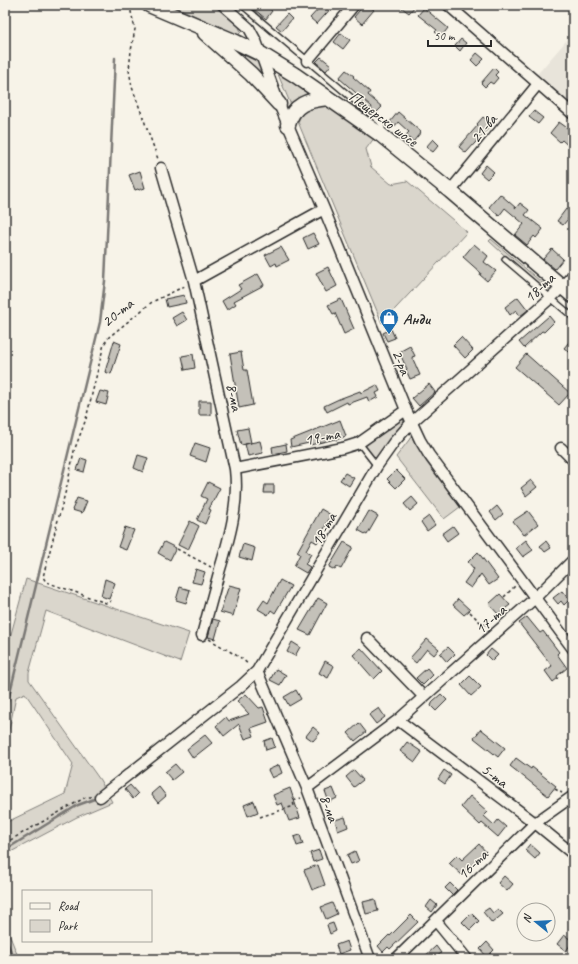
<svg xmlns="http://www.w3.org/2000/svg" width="578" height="964" viewBox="0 0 578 964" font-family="Caveat,sans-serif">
<rect width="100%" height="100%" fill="#f7f3e8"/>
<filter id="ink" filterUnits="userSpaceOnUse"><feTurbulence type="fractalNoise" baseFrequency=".025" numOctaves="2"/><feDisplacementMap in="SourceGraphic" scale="8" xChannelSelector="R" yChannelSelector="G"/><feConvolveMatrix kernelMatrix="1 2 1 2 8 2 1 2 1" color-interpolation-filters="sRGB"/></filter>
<g filter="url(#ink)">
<path fill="#e8e4da" d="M573,33V110L534,78Z"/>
<path fill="#dad6cc" stroke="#82807c" d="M168,5H213L239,27L241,32L238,35L234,34L183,10Z
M225,46L258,62L267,84Z
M275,67L315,94L293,110Z
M323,102L375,137L366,149L371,167L391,184L407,181L467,232L382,323L298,122C303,108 309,107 323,102Z
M491,239L555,294L551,298L489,241Z
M402,417L404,422L376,461L363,445Z
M412,436L427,463L460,507L444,519L396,457Z
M26,579L189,633L180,662L46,611L29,673V680L100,780L112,802L77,817L5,855V823L65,794L73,764L25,693L16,697L5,749V656Z
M5,924L19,959H5Z"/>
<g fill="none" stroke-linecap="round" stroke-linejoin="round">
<path stroke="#7a7874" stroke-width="2.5" d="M5,713L100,322L105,281L115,58
M5,850L78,805L97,798
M5,937L14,959"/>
</g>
<path fill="#c4c1b9" stroke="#2b2b2b" d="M249,5H265L272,11L266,19Z
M322,5H334L317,24L310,18Z
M364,5H368L374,10L362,24L354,17Z
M398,5H416L409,13Z
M424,8L448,28L441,37L435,32L437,30L418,15Z
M287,14L292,19L282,31L276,26Z
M341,33L350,40L343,49L334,42Z
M461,39L466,43L460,51L455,46Z
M477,53L484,59L477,66L471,60Z
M321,57L331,65L326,71L316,62Z
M494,68L498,72L495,75L498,78L493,84L490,82L485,87L481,83Z
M346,70L354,76L353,77L370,92L368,95L382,107L376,113L371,109L372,107L339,78Z
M534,111L543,118L538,124L529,117Z
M398,112L421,132L413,142L406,135L409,132L398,122L395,126L390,122Z
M483,117L492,124L466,153L459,147L478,125L477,124Z
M559,122L570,130L568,132L573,136V150L562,140L560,142L550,133Z
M433,139L439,145L433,152L426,147Z
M486,165L494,172L487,179L480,173Z
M140,171L145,188L139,190L138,189L135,190L129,175Z
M500,194L516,208L520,203L529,210L525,215L543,229L536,238L534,236L527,245L515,235L524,224L505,208L499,216L489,207Z
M566,209L572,214L563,225L557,221Z
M313,233L319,244L308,249L303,238Z
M474,244L488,256L484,262L496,271L487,281L480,275L481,273L463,257Z
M281,247L289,260L277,266L276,263L271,266L265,255Z
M552,249L563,259L555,269L543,259Z
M328,267L337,286L326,292L316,273Z
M258,274L264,285L234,301L236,304L227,310L222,301L241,289L238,285Z
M184,295L186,303L167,307L165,299Z
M518,297L528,310L520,316L516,310L510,315L505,307Z
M341,299L354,329L344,334L335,313L333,314L328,305Z
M182,312L187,320L177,326L172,318Z
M549,316L554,322L544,332L542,331L524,348L519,342Z
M391,329L395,338L387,341L383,333Z
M461,337L473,350L465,358L453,345Z
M573,337V355L564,348Z
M114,341L121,344L111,374L105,372Z
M410,346L415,356L412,357L420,375L410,379L406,370L407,369L399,352Z
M241,352L244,370H247L253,405L239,408L230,354Z
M193,354L195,368L185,370L182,356Z
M526,354L570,393L559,405L515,367Z
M429,384L435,392L419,406L412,398Z
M377,385L380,391L376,393L378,397L369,402L367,397L348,404L347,402L327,412L324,406L339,399L360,391L361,393Z
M100,391L109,393L106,405L96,402Z
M199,401H211V415H199Z
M340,420L346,436L336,440L335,439L310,445L309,443L291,447L290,440Z
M248,428L251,443L241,445L237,430Z
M260,441L263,453L248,456L245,444Z
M195,443L210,448L206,462L190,456Z
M286,444L287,451L273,454L272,447Z
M138,455L148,458L143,472L134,468Z
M81,458L87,460L84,472L77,470Z
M396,470L405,479L396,488L387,479Z
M345,473L354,478L349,486L340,480Z
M531,480L537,487L526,496L521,488Z
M208,482L220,488L209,509L211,510L205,524L197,520L207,499L201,496Z
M265,485H274V493H264Z
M412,497L418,504L410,511L404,504Z
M77,498L87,501L82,513L72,510Z
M497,506L503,514L496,520L490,512Z
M321,509L331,515L317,543L312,540L306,551L311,554L305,564L310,567L306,573L294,566L300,554L297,552Z
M369,511L378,516L367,535L358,530Z
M528,511L538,524L524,535L513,521Z
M429,516L435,525L427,531L421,522Z
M190,521L199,526L188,550L178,545Z
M453,526L458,533L447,541L442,534Z
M125,527L134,530L126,550L118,547Z
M526,540L533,550L523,557L516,548Z
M546,541L551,548L545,552L540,546Z
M164,542L176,548L170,560L158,553Z
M344,542L353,547L341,569L337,567L335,570L329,567Z
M243,544L255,548L252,561L239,557Z
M478,552L498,579L489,585L481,574L471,588L464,583L474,569L468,562Z
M196,569L205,572L201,584L192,582Z
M105,579L115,583L109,599L101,596Z
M280,580L291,586L275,613L271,610L268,615L258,609L264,600L268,603Z
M229,585L241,588L233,616L220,612Z
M180,587L190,590L186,603L176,600Z
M562,591L569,600L564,605L561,601L558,604L553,598Z
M500,594L510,605L498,614L489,604Z
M318,598L327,603L310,635L299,630Z
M458,599L470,610L464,615L453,605Z
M527,617L540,633L543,631L559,652L557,654L567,668L557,676L558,678L553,682L545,671L552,666L519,623Z
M213,619L220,621L215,639L208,637Z
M427,639L439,649L434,655L427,649L416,663L410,658Z
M292,642L300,647L295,656L287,652Z
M448,647L455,654L447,662L440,654Z
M361,648L382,671L374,679L353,655Z
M491,649L498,655L492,661L486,655Z
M325,661L334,666L328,678L319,673Z
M427,668L433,675L423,685L416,678Z
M276,669L286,675L280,685L270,680Z
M470,676L481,687L471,696L461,685Z
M296,690L301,699L289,706L284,697Z
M246,694L259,708L263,707L268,722L251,728L254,736L245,739L239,724L224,736L216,726L226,717L229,721L249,714L237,701Z
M441,694L447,700L436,711L431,706L433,701Z
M379,708L385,717L376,724L369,715Z
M359,723L366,732L355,741L348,733Z
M313,727L320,733L313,741L306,736Z
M481,729L505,748L498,757L474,738Z
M205,735L212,743L193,758L187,749Z
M272,738L275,747L266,750L264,741Z
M407,742L422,752L415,762L400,751Z
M516,758L531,769L532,767L556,786L548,796L510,766Z
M175,764L182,772L172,780L165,772Z
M279,765L282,773L272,778L268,770Z
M354,770L363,780L354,787L346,777Z
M444,770L451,775L445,784L438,779Z
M130,785L138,794L133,799L125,789Z
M159,787L166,796L158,803L151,794Z
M290,788L300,818L289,821L282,803L277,805L273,795Z
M333,788L337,798L329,802L325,791Z
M470,796L488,812L484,816L494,825L498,820L506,827L498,837L482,823L480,825L461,807Z
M254,801L258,812L248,816L244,805Z
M345,817L348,827L338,831L335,820Z
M300,835L303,844L297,846L294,837Z
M479,844L486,852L462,875L449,863L457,855L462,860Z
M530,844L540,853L535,859L525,850Z
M319,850L322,859L313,862L310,853Z
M355,851L359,861L351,864L347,855Z
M318,865L325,885L312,890L304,870Z
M504,876L513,884L507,891L498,883Z
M450,883L457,890L452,895L445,888Z
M375,899L378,911L366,914L363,902Z
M431,900L437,905L432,912L426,907Z
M332,903L337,914L326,919L321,907Z
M489,908L493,913L498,909L503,914L492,923L483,912Z
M471,913L479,921L470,930L462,922Z
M411,915L418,922L390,949L388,947L383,952L378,946L389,935L390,936Z
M333,923L336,931L330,934L327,925Z
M564,935L573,941L566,951L557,944Z
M347,941L350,950L339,954L336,945Z
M487,942L494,950L487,957L480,949Z
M436,946L441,953L434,959H422Z"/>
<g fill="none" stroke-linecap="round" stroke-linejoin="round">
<g stroke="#2b2b2b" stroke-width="8">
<path id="lane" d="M242,5L379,121L382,125V133
M505,259L573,317
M359,443L377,466"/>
</g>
<g stroke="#2b2b2b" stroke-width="13">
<path id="street" d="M223,5L249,28L256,41L279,104L324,209L406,410L420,440L429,455L573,649
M448,5L573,114
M307,61L354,5
M161,168L194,281L235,469C239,504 230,536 220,569C214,591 208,613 202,635
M450,191L538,84
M194,281L324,209
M561,448L573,460
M235,469L343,448L359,443L406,410
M367,638L424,697
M257,671L307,788L370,959
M398,720L535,823L573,854
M307,788L398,720L535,598L573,560
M100,797L241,686L257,671L377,466L394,442L411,423L555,294L573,275
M436,921L467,959
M396,959L535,823L573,796"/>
</g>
<g stroke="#2b2b2b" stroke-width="17">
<path id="secondary" d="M149,5L236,42L261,54L295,75L381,135L450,191L573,296
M205,33L251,74L279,104
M288,125C293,104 308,100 328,98"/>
</g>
<path stroke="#2b2b2b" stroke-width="1.5" stroke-dasharray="3 3" stroke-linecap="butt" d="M132,5L131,12L135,29L131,51L129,70L132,87L158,159
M177,549L211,567
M504,597L516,585
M111,600L109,603H106L46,582L43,577L68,482L74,451L86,419L104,344L109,337L152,302L187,285
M470,612L481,623L489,626
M209,639L241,658L249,665
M555,789L562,793
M260,817L294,806L293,801L301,798
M5,843L86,797H91"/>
<use href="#lane" stroke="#f7f3e8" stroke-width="5"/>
<use href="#street" stroke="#f7f3e8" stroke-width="10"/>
<use href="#secondary" stroke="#f7f3e8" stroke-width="14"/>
</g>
</g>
<defs>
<g id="shop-pin" transform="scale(1)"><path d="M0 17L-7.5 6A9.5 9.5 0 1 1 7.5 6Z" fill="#1f6fb2" stroke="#f7f3e8"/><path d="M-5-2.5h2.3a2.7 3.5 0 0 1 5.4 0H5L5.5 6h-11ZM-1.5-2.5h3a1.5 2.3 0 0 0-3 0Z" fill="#fff"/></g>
</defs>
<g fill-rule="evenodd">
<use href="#shop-pin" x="389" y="318"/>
</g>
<g text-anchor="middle" stroke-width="3" stroke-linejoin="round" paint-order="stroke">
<g font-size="16" fill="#2b2b2b" stroke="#f7f3e8">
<text transform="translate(384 118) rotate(37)" y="6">Пещерско шосе</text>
<text transform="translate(483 128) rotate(-50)" y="6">21-ва</text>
<text transform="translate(539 287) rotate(-43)" y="6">18-та</text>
<text transform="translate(117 312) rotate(-39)" y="6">20-та</text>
<text transform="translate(402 362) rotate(68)" y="6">2-ра</text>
<text transform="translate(235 397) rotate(78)" y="6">8-ма</text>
<text transform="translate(322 436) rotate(-12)" y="6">19-та</text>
<text transform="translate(323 529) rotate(-60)" y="6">18-та</text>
<text transform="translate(490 619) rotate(-42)" y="6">17-та</text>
<text transform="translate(495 775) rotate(37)" y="6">5-та</text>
<text transform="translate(330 808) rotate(70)" y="6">8-ма</text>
<text transform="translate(472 864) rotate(-44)" y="6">16-та</text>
</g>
<g font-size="16" font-weight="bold" fill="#2b2b2b" stroke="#f7f3e8" text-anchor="start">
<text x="403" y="324">Анди</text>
</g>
</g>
<rect width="578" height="964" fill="none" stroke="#f7f3e8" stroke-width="20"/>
<rect x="10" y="10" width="558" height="944" fill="none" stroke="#2b2b2b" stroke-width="1.5" filter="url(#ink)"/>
<rect x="22" y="890" width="130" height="52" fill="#f7f3e8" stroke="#a5a39c"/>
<rect x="30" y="903" width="20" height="6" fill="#f7f3e8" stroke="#a5a39c"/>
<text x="58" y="910" font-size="12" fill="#2b2b2b">Road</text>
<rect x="30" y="920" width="20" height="12" fill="#dad6cc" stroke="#a5a39c"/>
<text x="58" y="930" font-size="12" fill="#2b2b2b">Park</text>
<g transform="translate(536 922) rotate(288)"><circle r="19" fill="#f7f3e8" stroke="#a5a39c"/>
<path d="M0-3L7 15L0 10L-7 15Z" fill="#1f6fb2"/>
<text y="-6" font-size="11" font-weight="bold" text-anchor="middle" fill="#2b2b2b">N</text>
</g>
<path d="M428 40v6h63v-6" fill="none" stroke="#2b2b2b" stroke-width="2"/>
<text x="434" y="40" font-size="12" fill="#2b2b2b" stroke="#f7f3e8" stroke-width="3" paint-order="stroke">50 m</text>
</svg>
